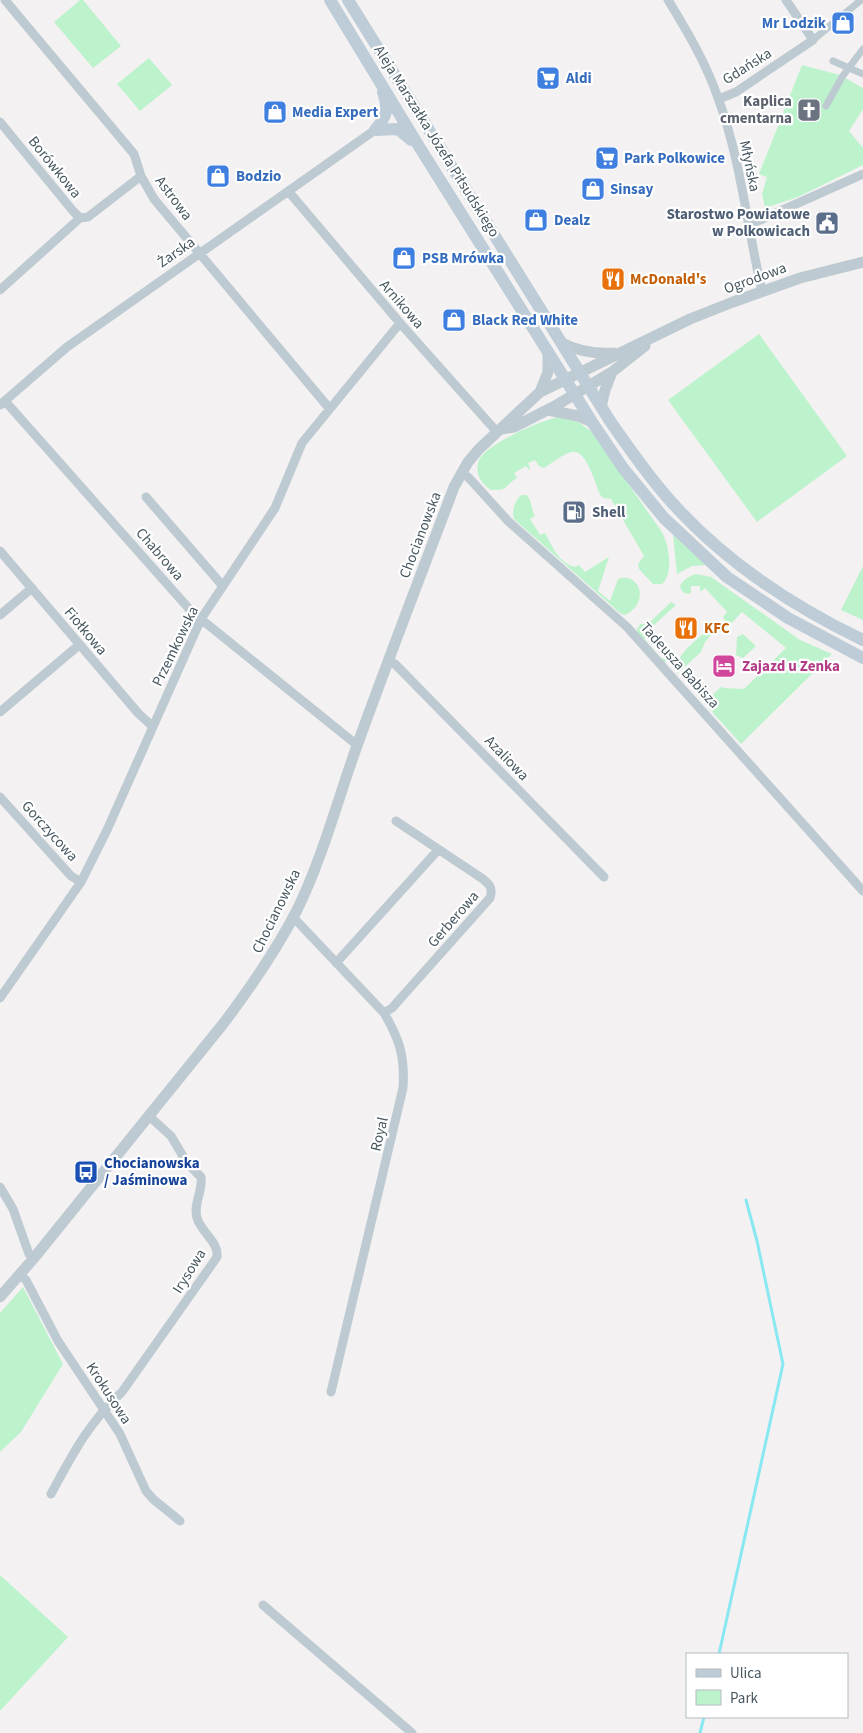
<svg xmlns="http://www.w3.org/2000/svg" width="863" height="1733" viewBox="0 0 863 1733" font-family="'Source Sans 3',sans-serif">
<rect width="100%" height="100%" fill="#f3f1f1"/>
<path fill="#bdf3cc" d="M80,0H83L121,46L93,68L54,22Z
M149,58L172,85L140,111L117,84Z
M802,65L840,75L863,88V109L849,131L863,148V165L798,197L765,208L762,194L767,177L759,174Z
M759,334L847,456L757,522L668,400Z
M559,417L578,422L591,431L662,532C669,545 674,574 662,584H653L639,569L638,564L644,556L611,499L604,498L601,496C595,485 587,449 572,452C563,454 552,463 544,468L539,466L535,460L528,463L530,468L529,470L526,466L514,473L517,478C505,485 508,491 491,490C481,483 474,473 479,460C485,445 543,419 559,417Z
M521,495H527C532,501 531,509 535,516L530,519L540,535L545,533C552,546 559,563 575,567L579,565L585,572L609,557L598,591L610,601L618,579C639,571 651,602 625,615L620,613L514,519C511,511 515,501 521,495Z
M673,535L706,565L692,566L677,574Z
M863,566V620L841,610Z
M696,574L711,577L800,640L832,654L741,744L704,703L722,686L723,688L744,689L786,648L742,612L726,629L711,635L705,642L701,652L677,674C670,657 703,635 715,624L720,627L726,622L723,617L727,612L705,588L700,592V586H691V593C685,595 681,592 680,586C683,580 689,576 696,574Z
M671,602L676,605L653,626V631L644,639L662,659L669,654V659L664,663L637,633V629L641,624H648Z
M743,634L756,646L743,658L736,655L737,637Z
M23,1287L63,1364L21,1432L0,1452V1313Z
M0,1575L68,1637L0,1711Z"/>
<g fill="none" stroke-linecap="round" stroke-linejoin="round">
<path stroke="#88e8f2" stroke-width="3" d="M719,1654L783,1364L757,1241L746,1200
M700,1733L704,1717"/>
<path stroke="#becad1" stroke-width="7" d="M813,40L861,0
M833,61L863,74
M826,106L842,77L863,49"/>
<path stroke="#becad1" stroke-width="9" d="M5,0L134,154L141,176L154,199L329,408
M668,0C687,31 706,63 718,98C741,160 747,227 762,291
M719,99L736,92L813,40L786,0
M0,122L73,211L80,218L88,217L141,176
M289,192L400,323L497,432
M748,223L758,221L863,174
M0,290L80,218
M5,401L191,611L357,745
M0,405L67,347L375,130
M462,473L469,478L508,521L627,627L863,891
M146,497L222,585
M0,551L138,713L152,726
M0,615L32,588
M388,661L395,664L604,877
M0,712L79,645
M0,797L71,876L81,882
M293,917L384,1013C400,1040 405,1057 403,1088L331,1392
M336,963L438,850
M0,998L81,882L107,830L201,619L275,508L302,443L400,323
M384,1013L392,1008L490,898C493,888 490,885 483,879L396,821
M0,1187L13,1209L29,1254L34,1258
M20,1275L26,1280L58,1341L120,1434L146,1491L153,1499L180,1521
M51,1494C72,1455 89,1422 122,1392L217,1257C219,1242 201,1232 197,1218C193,1204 203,1191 201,1177L187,1163L171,1136L149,1116
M263,1605L412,1733"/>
<path stroke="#becad1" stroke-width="11" d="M562,343C579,352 595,354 614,353
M540,392L548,372V352
M601,407L605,390L612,372
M548,410L578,416L592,422
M501,429L514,427L555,406L612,372L645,346
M0,1297L34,1258L223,1024C251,987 276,951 297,910C323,857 338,798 358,743C389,657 422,572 454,487L468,462L479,449L540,392L690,319L733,302L800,278L863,262"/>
<path stroke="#bdccd6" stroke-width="12" d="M330,0L420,148L592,422L623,468L664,518L727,577L788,618L863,658
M348,0L610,421C628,447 646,473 667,497C721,559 790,605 863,640
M375,130C387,116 389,110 383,92
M375,130L398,129L411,140"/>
</g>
<defs>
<g id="shop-square" transform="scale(1.25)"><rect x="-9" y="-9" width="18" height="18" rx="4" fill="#3f7fe0" stroke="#fff"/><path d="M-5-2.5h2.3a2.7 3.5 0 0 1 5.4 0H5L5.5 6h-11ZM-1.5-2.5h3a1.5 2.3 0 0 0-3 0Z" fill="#fff"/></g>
<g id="supermarket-square" transform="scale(1.25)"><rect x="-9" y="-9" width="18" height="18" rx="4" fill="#3f7fe0" stroke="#fff"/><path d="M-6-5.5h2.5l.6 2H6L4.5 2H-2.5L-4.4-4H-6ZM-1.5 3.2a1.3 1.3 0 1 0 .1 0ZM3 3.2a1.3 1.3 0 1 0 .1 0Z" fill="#fff"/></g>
<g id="church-square" transform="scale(1.25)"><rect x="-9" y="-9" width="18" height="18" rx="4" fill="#6b7280" stroke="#fff"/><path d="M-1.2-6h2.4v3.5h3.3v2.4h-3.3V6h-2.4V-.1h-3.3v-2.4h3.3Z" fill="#fff"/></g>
<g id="civic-square" transform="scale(1.25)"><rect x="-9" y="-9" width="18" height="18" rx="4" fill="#5c6f8a" stroke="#fff"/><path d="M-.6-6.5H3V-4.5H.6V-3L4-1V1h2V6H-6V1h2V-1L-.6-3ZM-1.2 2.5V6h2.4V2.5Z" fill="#fff"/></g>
<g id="restaurant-square" transform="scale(1.25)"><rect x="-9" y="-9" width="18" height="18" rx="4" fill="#e8710a" stroke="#fff"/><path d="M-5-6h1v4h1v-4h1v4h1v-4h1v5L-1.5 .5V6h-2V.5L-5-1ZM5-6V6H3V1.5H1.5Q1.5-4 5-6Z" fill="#fff"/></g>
<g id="fuel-square" transform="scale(1.25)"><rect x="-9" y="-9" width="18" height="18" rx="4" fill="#5c6f8a" stroke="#fff"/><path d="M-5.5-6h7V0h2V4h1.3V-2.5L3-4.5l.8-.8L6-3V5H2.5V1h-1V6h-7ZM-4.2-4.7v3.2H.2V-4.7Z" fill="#fff"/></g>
<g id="hotel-square" transform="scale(1.25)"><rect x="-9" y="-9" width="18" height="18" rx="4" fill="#d1479c" stroke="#fff"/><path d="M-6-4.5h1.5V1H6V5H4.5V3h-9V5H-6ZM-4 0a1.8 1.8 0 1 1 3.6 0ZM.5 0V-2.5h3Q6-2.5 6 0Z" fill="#fff"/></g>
<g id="bus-square" transform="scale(1.25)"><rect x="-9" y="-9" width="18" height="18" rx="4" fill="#1a4fb4" stroke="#fff"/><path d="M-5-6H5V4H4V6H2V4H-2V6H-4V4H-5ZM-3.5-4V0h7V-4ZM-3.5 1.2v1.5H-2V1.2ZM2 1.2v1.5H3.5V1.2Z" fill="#fff"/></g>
</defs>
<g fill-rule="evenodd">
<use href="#shop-square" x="843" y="23"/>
<use href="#supermarket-square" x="548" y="78"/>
<use href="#church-square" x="809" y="110"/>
<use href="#shop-square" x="275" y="112"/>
<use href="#supermarket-square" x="607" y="158"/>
<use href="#shop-square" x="218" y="176"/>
<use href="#shop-square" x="593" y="189"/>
<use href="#shop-square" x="536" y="220"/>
<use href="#civic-square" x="827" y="223"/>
<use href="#shop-square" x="404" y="258"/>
<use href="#restaurant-square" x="613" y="279"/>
<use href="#shop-square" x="454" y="320"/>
<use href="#fuel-square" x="574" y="512"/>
<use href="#restaurant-square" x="686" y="628"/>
<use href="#hotel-square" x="724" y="666"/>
<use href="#bus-square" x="86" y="1172"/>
</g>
<g text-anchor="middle" stroke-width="4.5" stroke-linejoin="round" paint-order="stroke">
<g font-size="15" font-weight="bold" fill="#366cbe" stroke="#fff" text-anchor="start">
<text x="826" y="28" text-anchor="end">Mr Lodzik</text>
<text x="566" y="83">Aldi</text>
<text x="292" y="117">Media Expert</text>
<text x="624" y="163">Park Polkowice</text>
<text x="236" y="181">Bodzio</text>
<text x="610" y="194">Sinsay</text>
<text x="554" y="225">Dealz</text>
<text x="422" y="263">PSB Mrówka</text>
<text x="472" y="325">Black Red White</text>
</g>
<g font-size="15" fill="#475760" stroke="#fff">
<text transform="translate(747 66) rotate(-32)" y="5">Gdańska</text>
<text transform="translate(437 141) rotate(58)" y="5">Aleja Marszałka Józefa Piłsudskiego</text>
<text transform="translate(750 166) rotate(78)" y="5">Młyńska</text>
<text transform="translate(55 167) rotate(51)" y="5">Borówkowa</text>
<text transform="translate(174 198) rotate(53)" y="5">Astrowa</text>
<text transform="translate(176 252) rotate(-35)" y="5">Żarska</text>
<text transform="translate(755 278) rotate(-20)" y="5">Ogrodowa</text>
<text transform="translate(402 304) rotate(49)" y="5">Arnikowa</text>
<text transform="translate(420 535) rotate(-69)" y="5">Chocianowska</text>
<text transform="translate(160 554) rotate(49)" y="5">Chabrowa</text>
<text transform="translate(86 631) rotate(50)" y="5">Fiołkowa</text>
<text transform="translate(175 646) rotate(-64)" y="5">Przemkowska</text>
<text transform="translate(680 665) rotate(48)" y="5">Tadeusza Babisza</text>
<text transform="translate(507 758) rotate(46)" y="5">Azaliowa</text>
<text transform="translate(50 831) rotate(48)" y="5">Gorczycowa</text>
<text transform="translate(276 911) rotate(-64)" y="5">Chocianowska</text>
<text transform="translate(453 919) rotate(-49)" y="5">Gerberowa</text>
<text transform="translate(379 1134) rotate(-77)" y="5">Royal</text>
<text transform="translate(189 1271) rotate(-58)" y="5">Irysowa</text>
<text transform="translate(109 1393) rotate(57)" y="5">Krokusowa</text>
</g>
<g font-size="15" font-weight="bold" fill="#5b616d" stroke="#fff" text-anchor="end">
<text x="792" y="106">Kaplica<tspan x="792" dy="17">cmentarna</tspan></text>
</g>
<g font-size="15" font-weight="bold" fill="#4e5e75" stroke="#fff" text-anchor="end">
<text x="810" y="219">Starostwo Powiatowe<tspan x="810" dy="17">w Polkowicach</tspan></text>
<text x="592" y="517" text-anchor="start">Shell</text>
</g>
<g font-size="15" font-weight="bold" fill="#c56008" stroke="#fff" text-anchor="start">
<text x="630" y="284">McDonald's</text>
<text x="704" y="633">KFC</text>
</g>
<g font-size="15" font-weight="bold" fill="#b23c85" stroke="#fff" text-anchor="start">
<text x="742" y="671">Zajazd u Zenka</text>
</g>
<g font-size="15" font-weight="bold" fill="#164399" stroke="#fff" text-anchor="start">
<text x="104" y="1168">Chocianowska<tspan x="104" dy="17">/ Jaśminowa</tspan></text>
</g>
</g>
<rect x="686" y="1653" width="162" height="65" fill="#ffffff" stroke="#b5bcbf"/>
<rect x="696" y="1669" width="25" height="8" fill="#bdccd6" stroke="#b5bcbf"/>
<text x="730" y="1678" font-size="15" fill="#475760">Ulica</text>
<rect x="696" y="1690" width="25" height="15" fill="#bdf3cc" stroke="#b5bcbf"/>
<text x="730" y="1703" font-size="15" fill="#475760">Park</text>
</svg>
